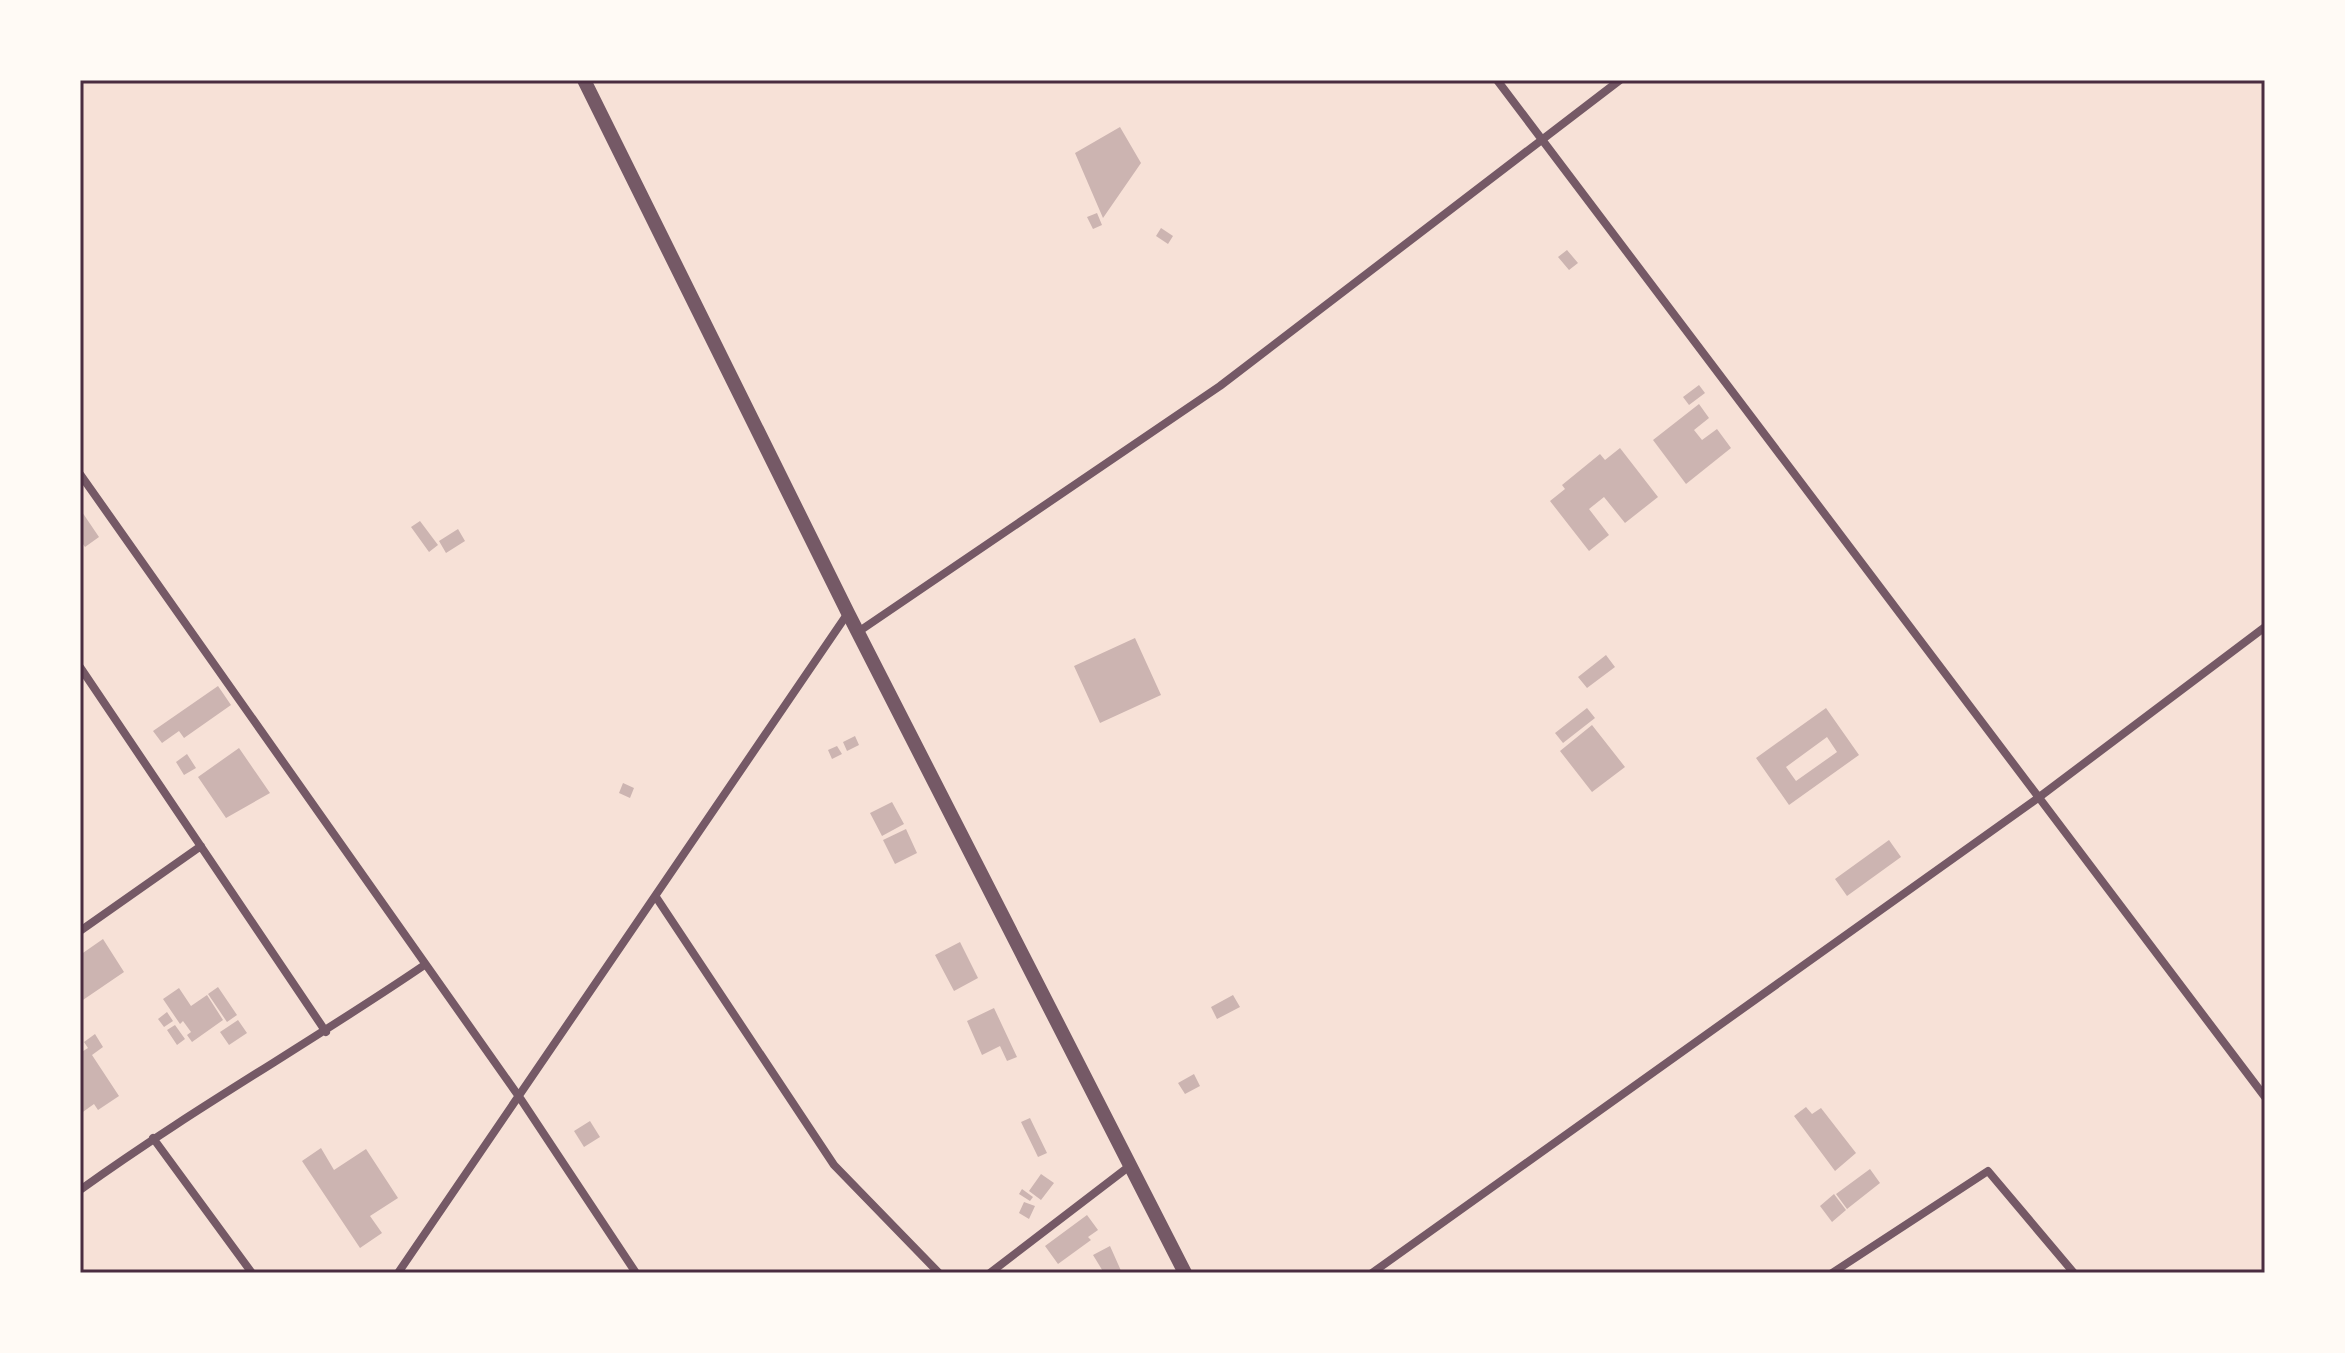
<svg xmlns="http://www.w3.org/2000/svg" width="2345" height="1353" viewBox="0 0 2345 1353" font-family="Lato,sans-serif">
<rect width="100%" height="100%" fill="#f7e1d7"/>
<path fill="#ccb4b1" fill-rule="evenodd" d="M1120,127L1141,163L1103,218L1075,153Z
M1097,213L1102,225L1093,229L1087,217Z
M1161,228L1173,236L1168,244L1156,236Z
M1567,250L1578,263L1569,270L1558,257Z
M1699,385L1705,393L1689,405L1683,397Z
M1699,404L1709,418L1694,430L1702,440L1717,429L1731,448L1686,484L1653,440Z
M1620,448L1658,497L1625,523L1604,497L1589,509L1609,535L1589,551L1550,501L1565,489L1562,485L1600,454L1605,460Z
M80,509L99,537L85,547L80,540Z
M420,521L438,545L429,552L411,527Z
M458,529L465,541L446,553L439,541Z
M1135,638L1161,695L1100,723L1074,666Z
M1606,655L1615,667L1587,688L1578,677Z
M218,686L231,705L184,738L179,731L162,743L153,731Z
M1587,708L1595,718L1563,743L1555,733Z
M1826,708L1859,755L1789,805L1756,758ZM1827,737L1837,752L1796,781L1786,767Z
M1592,725L1625,767L1592,792L1560,751Z
M855,736L859,745L847,751L843,742Z
M837,746L842,754L832,759L828,750Z
M239,748L270,793L226,818L198,777Z
M187,754L196,768L184,775L176,762Z
M623,783L634,788L630,798L619,793Z
M892,802L904,824L882,836L870,813Z
M906,829L917,853L895,864L883,840Z
M1889,840L1901,857L1847,896L1835,879Z
M103,939L124,972L80,1002V955Z
M960,942L978,978L954,991L935,955Z
M218,987L237,1015L227,1022L208,994Z
M179,988L191,1006L207,995L223,1020L192,1042L187,1035L191,1032L183,1021L180,1024L163,999Z
M1233,995L1240,1007L1217,1019L1211,1007Z
M994,1008L1017,1057L1007,1061L1000,1046L982,1055L967,1021Z
M167,1012L173,1021L164,1027L158,1019Z
M238,1020L247,1033L229,1045L220,1032Z
M175,1025L185,1039L177,1045L167,1030Z
M95,1034L103,1047L92,1055L119,1096L98,1110L94,1104L80,1114V1053L88,1048L84,1042Z
M1194,1074L1200,1086L1185,1094L1178,1083Z
M1806,1107L1812,1114L1821,1108L1856,1153L1835,1171L1794,1116Z
M1030,1118L1047,1153L1038,1157L1021,1122Z
M590,1121L600,1137L584,1147L574,1131Z
M321,1148L334,1170L366,1149L398,1198L370,1216L382,1233L360,1248L302,1161Z
M1870,1169L1880,1183L1847,1209L1836,1194Z
M1041,1174L1054,1183L1041,1200L1029,1191Z
M1022,1189L1033,1197L1030,1201L1019,1194Z
M1834,1194L1846,1210L1832,1222L1820,1206Z
M1024,1202L1035,1206L1029,1219L1019,1213Z
M1087,1215L1098,1230L1088,1237L1091,1240L1058,1264L1045,1246Z
M1110,1246L1122,1273H1104L1093,1255Z"/>
<g fill="none" stroke-linecap="round" stroke-linejoin="round">
<path stroke="#755966" stroke-width="8" d="M1497,80L2265,1097
M80,474L520,1098L636,1273
M858,632L1220,386L1620,80
M80,667L326,1032
M656,897L834,1165L939,1273
M80,931L201,846
M153,1138L252,1273
M80,1190C191,1110 310,1043 423,966
M398,1273L848,613
M990,1273L1131,1165
M1372,1273L2038,798L2265,627
M1832,1273L1988,1171L2074,1273"/>
<path stroke="#755966" stroke-width="14" d="M584,80L848,613L1185,1273"/>
</g>
<rect width="2345" height="1353" fill="none" stroke="#fffaf5" stroke-width="164"/>
<rect x="82" y="82" width="2181" height="1189" fill="none" stroke="#4a2c40" stroke-width="3"/>
</svg>
